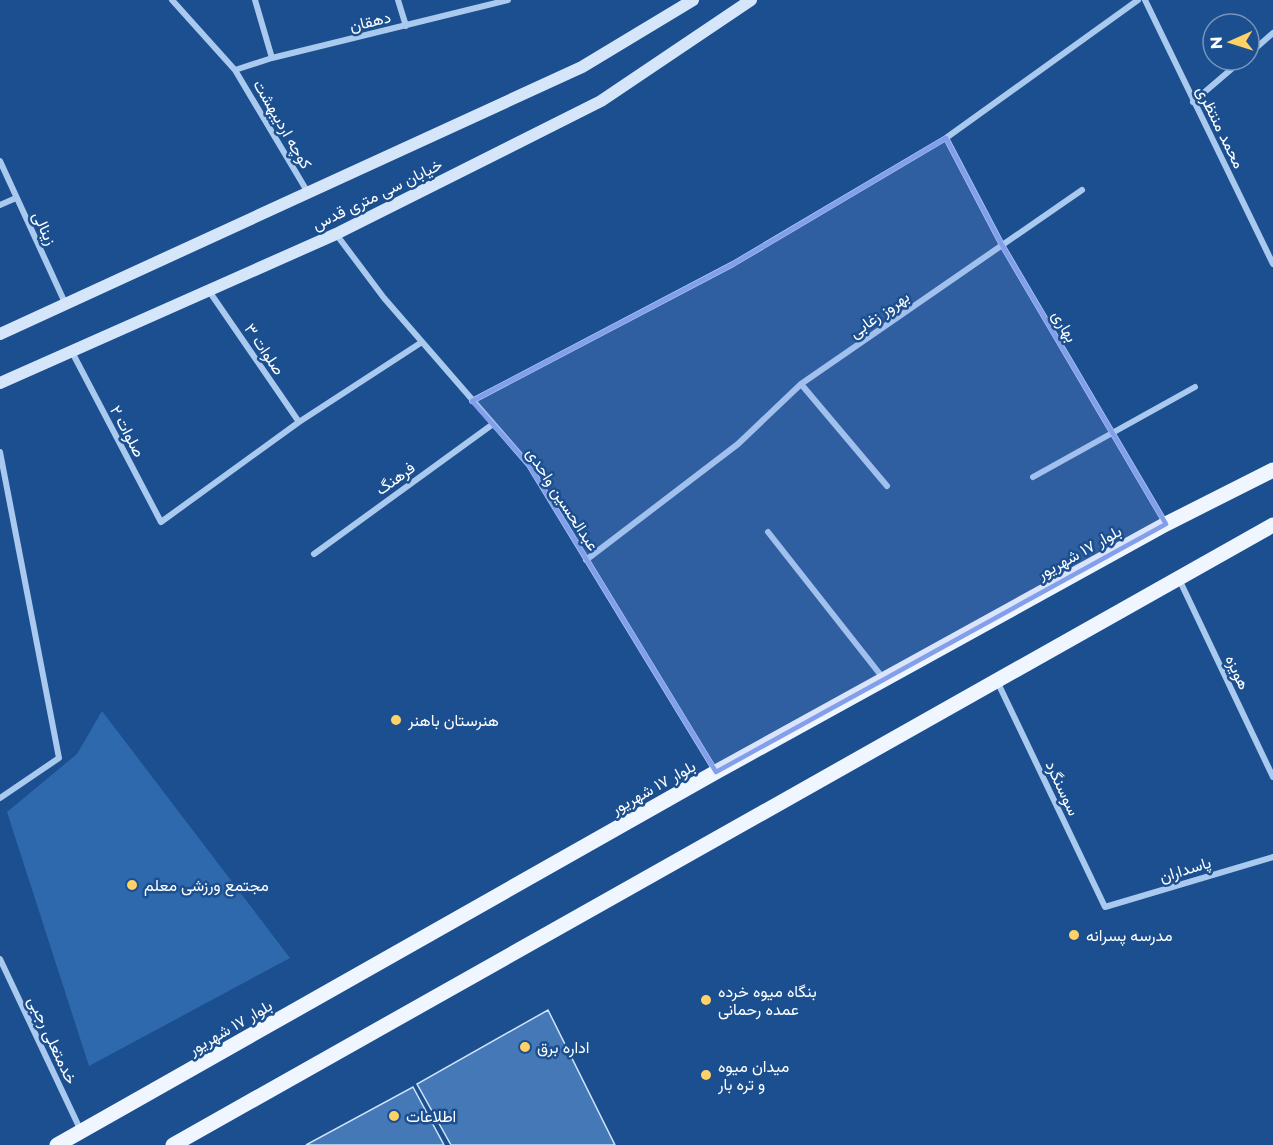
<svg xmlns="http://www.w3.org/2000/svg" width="1273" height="1145" viewBox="0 0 1273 1145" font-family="Montserrat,Vazirmatn,sans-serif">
<rect width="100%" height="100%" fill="#1b4f8f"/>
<path fill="#2e69ad" d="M102,711L290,958L89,1066L7,812L77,754Z"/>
<path fill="#4478b7" stroke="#cfe3fa" stroke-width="1.5" d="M548,1010L615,1145H451L417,1084Z
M413,1087L444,1145H306Z"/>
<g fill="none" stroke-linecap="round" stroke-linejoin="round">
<path stroke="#a9c9ee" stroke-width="6" d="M172,0L235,70L307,191
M255,0L272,58
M398,0L406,26
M1145,0L1273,264
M1249,54L1273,33
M235,70L272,58L508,0
M1193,102L1242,60
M946,138L1002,245L1166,524
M0,161L66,305
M0,205L16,198
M336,234L384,298L529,465L716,772
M209,291L299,422
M72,352L161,522L299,422L422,342
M472,401L733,264L946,138L1138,0
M0,452L59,758L0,798
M1033,477L1195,387
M887,486L801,384L1082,190
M768,532L883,678
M314,554L493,424
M586,560L738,444L801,384
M1179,579L1273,777
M997,681L1105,907L1273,857
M0,959L81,1131"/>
<path stroke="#d6e6fa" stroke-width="12" d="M0,334L582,67L693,0
M0,383L336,234L601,101L751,0"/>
<path stroke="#f0f6ff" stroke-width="15" d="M57,1145L716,772L1166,524L1273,470
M173,1145L1273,525"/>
</g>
<path fill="#839eea" fill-opacity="0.2" stroke="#839eea" stroke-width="4.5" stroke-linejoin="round" d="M946,138L1002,245L1166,524L716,772L529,465L472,401L733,264Z"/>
<g fill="#ffd166" stroke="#1b4f8f" stroke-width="2">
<circle cx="396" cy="720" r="6"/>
<circle cx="132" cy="885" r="6"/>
<circle cx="1074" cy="935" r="6"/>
<circle cx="706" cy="1000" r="6"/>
<circle cx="525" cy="1047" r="6"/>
<circle cx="706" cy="1075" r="6"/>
<circle cx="394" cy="1116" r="6"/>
</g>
<g text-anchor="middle" stroke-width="5" stroke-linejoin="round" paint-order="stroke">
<g font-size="16" fill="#fff" stroke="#1b4f8f">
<text transform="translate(370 21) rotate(-13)" y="6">دهقان</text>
<text transform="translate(283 124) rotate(60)" y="6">کوچه اردیبهشت</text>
<text transform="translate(1221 127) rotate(64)" y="6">محمد منتظری</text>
<text transform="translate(377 194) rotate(-26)" y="6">خیابان سی متری قدس</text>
<text transform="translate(45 228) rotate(65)" y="6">زینالی</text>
<text transform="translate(879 314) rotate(-35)" y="6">بهروز زغابی</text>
<text transform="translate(1065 326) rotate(60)" y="6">بهاری</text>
<text transform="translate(265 349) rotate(56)" y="6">صلوات ۳</text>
<text transform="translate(128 431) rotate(62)" y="6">صلوات ۲</text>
<text transform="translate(395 478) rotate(-36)" y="6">فرهنگ</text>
<text transform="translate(563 499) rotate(57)" y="6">عبدالحسین واحدی</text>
<text transform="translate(1079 552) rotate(-29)" y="6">بلوار ١٧ شهریور</text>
<text transform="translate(1238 672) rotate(65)" y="6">هویزه</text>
<text transform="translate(653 787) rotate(-29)" y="6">بلوار ١٧ شهریور</text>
<text transform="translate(1063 788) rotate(65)" y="6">سوسنگرد</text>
<text transform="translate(1185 869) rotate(-17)" y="6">پاسداران</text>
<text transform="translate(230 1027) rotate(-30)" y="6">بلوار ١٧ شهریور</text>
<text transform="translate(53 1040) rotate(65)" y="6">خدمتعلی رجبی</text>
</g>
<g font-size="16" fill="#fff" stroke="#1b4f8f" text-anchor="start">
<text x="408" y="726">هنرستان باهنر</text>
<text x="144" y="891">مجتمع ورزشی معلم</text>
<text x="1086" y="941">مدرسه پسرانه</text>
<text x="718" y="997">بنگاه میوه خرده<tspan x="718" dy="18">عمده رحمانی</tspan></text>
<text x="537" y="1053">اداره برق</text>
<text x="718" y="1072">میدان میوه<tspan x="718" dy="18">و تره بار</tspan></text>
<text x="406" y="1122">اطلاعات</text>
</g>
</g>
<g transform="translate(1231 42) rotate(267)"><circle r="28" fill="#1b4f8f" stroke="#7695bc" stroke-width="1.5"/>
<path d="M0-4.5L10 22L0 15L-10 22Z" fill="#ffd166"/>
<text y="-9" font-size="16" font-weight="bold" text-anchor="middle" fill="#ffffff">N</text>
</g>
</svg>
